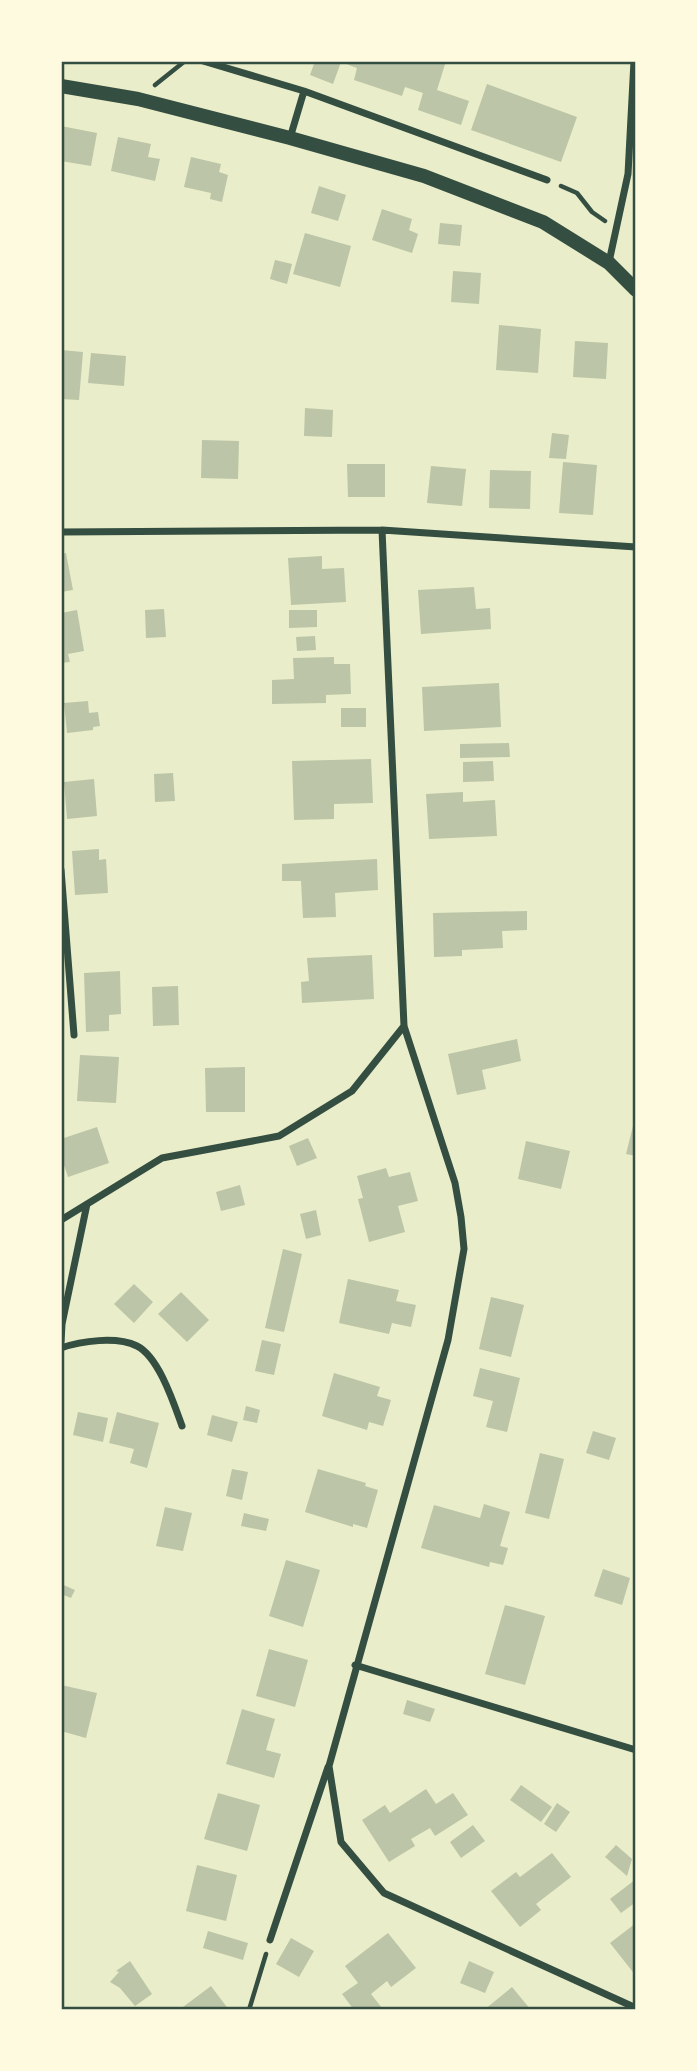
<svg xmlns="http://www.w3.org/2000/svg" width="697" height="2071" viewBox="0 0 697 2071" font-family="Figtree,sans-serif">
<rect width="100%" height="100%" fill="#e9edc9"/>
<path fill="#bcc5a7" d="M315,61H446L437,90L469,101L461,125L418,110L423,93L405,87L402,96L354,80L357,68L341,62L333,84L310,75Z
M487,84L577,117L561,162L471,130Z
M61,126L97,133L91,166L61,161Z
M118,137L151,144L148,157L160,159L155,181L111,171Z
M191,157L221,164L219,172L228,175L222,202L210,199L211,193L184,187Z
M319,186L346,195L338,221L311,213Z
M382,209L412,219L409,230L418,234L412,253L372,240Z
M440,223L462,225L460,246L438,244Z
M305,233L351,246L340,287L293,274Z
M275,260L292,264L287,284L270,279Z
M453,271L481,273L479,304L451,302Z
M499,325L541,329L538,373L496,370Z
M575,341L608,343L606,379L573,377Z
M61,350L83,352L79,400L61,399Z
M91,353L126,356L124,386L88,383Z
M305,408L333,410L332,437L304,436Z
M552,433L569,435L566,459L549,458Z
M202,440L239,441L238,479L201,478Z
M563,462L597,465L593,515L559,513Z
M347,464H385V497H348Z
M431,466L466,469L462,506L427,503Z
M490,470L531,471L530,509L489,508Z
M66,553L73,590L61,592V554Z
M322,556V569L344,568L346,602L291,605L288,558Z
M474,587L476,609L490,608L491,629L421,634L418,590Z
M164,609L166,637L146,638L145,610Z
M77,610L84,651L68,654L70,662L61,663V613Z
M289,610H317V627L289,628Z
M315,636L316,650L297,651L296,637Z
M334,657V664H350L351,694L326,695V703L272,704V680L294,679L293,658Z
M499,683L501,727L424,731L422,687Z
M88,701L89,713L98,712L100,726L93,727V730L67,733L64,703Z
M341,708H366V727H341Z
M509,743L510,757L460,758V744Z
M371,759L373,803L334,804V819L294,820L292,761Z
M493,761L494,781L463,782V762Z
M173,773L175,801L155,802L154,774Z
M94,779L97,816L67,819L64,782Z
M463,792V802L495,800L497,836L429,839L426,794Z
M99,849V860L106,859L108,893L75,895L72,851Z
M377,859L378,890L335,893L336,917L303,918L301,881H282V864Z
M527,911V930L502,931L503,948L462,950V956L434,957L433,913Z
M372,955L374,999L302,1003L301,982L309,981L307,958Z
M120,971L121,1014L109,1015V1031L86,1032L84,973Z
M178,986L179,1025L153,1026L152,987Z
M517,1039L521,1061L482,1070L486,1089L457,1095L448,1054Z
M80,1055L119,1057L116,1103L77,1101Z
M245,1067V1112H206L205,1068Z
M635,1118H636V1156L626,1154Z
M97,1127L109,1163L68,1177L61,1156V1139Z
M308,1138L317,1158L297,1166L289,1146Z
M526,1141L570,1151L561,1189L518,1179Z
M386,1168L389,1177L410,1172L418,1201L398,1206L405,1232L369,1242L358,1199L363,1198L357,1176Z
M240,1185L245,1205L221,1211L216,1192Z
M316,1210L321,1235L306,1239L300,1214Z
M283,1249L302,1254L284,1332L265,1328Z
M348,1279L399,1290L396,1301L416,1305L411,1327L392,1323L389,1334L339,1323Z
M134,1284L153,1302L134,1323L114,1304Z
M181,1292L209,1320L187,1342L158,1314Z
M491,1297L524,1305L511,1357L479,1349Z
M262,1340L281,1344L274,1375L255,1371Z
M480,1368L520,1378L507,1432L486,1427L493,1401L473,1396Z
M334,1373L380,1387L377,1396L391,1400L383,1426L369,1422L367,1430L322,1416Z
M246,1406L260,1410L257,1423L243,1420Z
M78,1412L108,1418L103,1442L73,1435Z
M117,1412L159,1423L147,1468L130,1463L134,1449L109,1443Z
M212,1415L238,1422L232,1442L207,1435Z
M593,1431L616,1438L609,1460L586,1453Z
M540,1453L564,1459L549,1519L525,1513Z
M232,1469L248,1472L242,1500L226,1496Z
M318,1469L366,1483L365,1486L378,1490L367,1528L353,1524V1527L305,1512Z
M484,1504L510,1512L500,1546L508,1548L503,1565L490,1562L489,1567L421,1548L434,1505L480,1518Z
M165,1507L192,1513L183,1551L156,1546Z
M244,1513L269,1519L266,1531L241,1526Z
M286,1560L320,1570L303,1627L269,1616Z
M603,1569L630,1578L622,1605L594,1596Z
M61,1584L75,1590L71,1598L61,1594Z
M505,1605L545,1616L525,1685L485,1674Z
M269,1649L308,1660L295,1707L256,1696Z
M61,1685L97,1693L86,1738L61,1731Z
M407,1700L435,1709L430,1722L403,1714Z
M242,1709L275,1719L266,1750L281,1754L274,1778L226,1764Z
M521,1785L552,1807L541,1822L510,1800Z
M426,1789L436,1804L453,1793L468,1815L435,1836L430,1828L411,1839L415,1846L389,1862L362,1820L385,1805L390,1813Z
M218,1793L260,1805L247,1851L204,1839Z
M557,1803L570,1812L556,1832L544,1824Z
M473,1825L485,1841L461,1858L450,1842Z
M616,1845L632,1859L627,1876L605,1857Z
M552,1853L571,1877L536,1904L541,1910L520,1927L491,1891L516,1872L520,1877Z
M197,1865L237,1875L226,1921L186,1911Z
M636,1879V1902L621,1913L610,1899Z
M636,1923V1976L610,1943Z
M208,1931L248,1943L243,1960L203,1948Z
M388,1933L416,1968L391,1987L387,1981L371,1994L382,2008L379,2010H354L342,1994L358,1983L345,1966Z
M291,1938L314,1951L299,1977L276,1964Z
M130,1961L152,1994L135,2006L120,1988L110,1982L119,1972L116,1971Z
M469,1961L494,1972L485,1993L460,1983Z
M211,1986L229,2010H185L183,2007Z
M512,1987L531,2010H484Z"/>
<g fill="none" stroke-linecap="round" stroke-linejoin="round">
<path stroke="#344e41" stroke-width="4.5" d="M155,85L185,61
M561,186L577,193L592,212L605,221
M249,2010L266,1954"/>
<path stroke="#344e41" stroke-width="7" d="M203,61L304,91L547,180
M290,138L304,91
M609,262L628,174L634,61
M382,530L404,1026L455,1183L461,1217L464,1249L448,1340L329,1766L341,1842L384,1893L636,2008
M61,532L382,530L636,547
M61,870L74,1035
M61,1220L162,1158L279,1136L352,1091L404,1026
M61,1342L62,1324L87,1204
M61,1348C81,1341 116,1336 137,1346C159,1357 174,1404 182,1426
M355,1665L636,1750
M270,1940L328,1767"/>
<path stroke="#344e41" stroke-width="14" d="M61,86L138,99L290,138L424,176L543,222L609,263L636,290"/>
</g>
<rect width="697" height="2071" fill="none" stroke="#fefae0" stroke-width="126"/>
<rect x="63" y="63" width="571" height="1945" fill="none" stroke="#344e41" stroke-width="2.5"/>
</svg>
